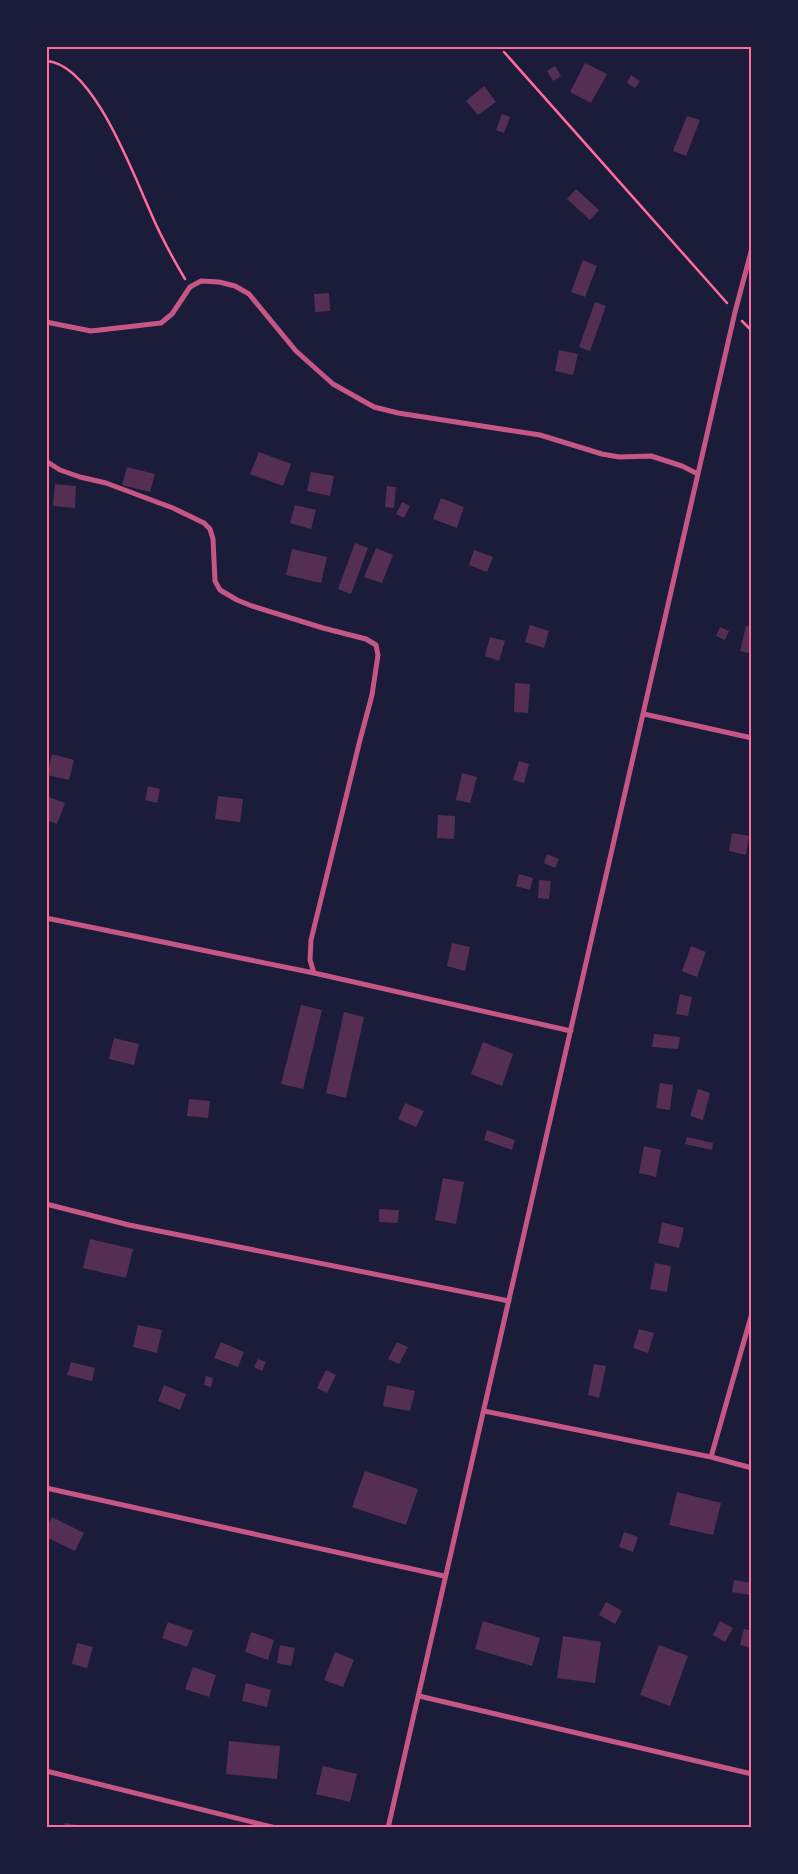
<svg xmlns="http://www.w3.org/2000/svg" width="798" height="1874" viewBox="0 0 798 1874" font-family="Overpass,sans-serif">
<rect width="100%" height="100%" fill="#1b1b3a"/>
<path fill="#542f53" d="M585,63L607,74L591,103L570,92Z
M555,66L561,76L553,81L547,71Z
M631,75L640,81L635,88L627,83Z
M484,86L496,102L478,115L466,101Z
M502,114L510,117L504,133L496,130Z
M687,116L700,120L686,156L673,151Z
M576,189L599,210L590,220L567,199Z
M583,260L597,266L585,297L571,292Z
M329,293L330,311L315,312L314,294Z
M595,302L606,306L590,351L579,347Z
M559,350L578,354L573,375L555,371Z
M259,452L291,464L283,486L250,474Z
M127,467L155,474L150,492L122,485Z
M311,472L334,476L330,496L307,491Z
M55,484L76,486L75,508L53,506Z
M387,486L396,487L394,508L385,507Z
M441,498L464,507L457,528L433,519Z
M402,502L410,506L404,518L396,514Z
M295,505L316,510L311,529L290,523Z
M355,543L368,548L351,594L338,589Z
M376,548L393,555L382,583L364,577Z
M292,549L327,557L321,583L286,575Z
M474,550L493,557L487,572L469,565Z
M530,625L549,631L544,648L525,642Z
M746,626L752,627V654L740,651Z
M720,627L729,631L725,640L716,636Z
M490,637L505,641L499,661L485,656Z
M515,683L530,684L528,713L514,712Z
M52,754L74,760L69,780L47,775Z
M519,761L529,764L524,783L513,780Z
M462,773L477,777L470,803L456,800Z
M148,786L160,789L157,803L145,800Z
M46,796L65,803L57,824L46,820Z
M218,796L243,799L240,822L215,819Z
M438,815L455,816L454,839L437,838Z
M732,833L749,836L746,855L729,851Z
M547,854L559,859L555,868L544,863Z
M519,874L533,878L530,890L516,886Z
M539,880L551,881L549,899L538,898Z
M452,943L470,947L465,971L447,966Z
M691,946L706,952L697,977L682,971Z
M680,994L692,997L688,1016L676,1014Z
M301,1005L322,1010L303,1089L281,1084Z
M344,1012L364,1017L346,1098L326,1093Z
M654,1034L680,1037L678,1049L652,1047Z
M114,1038L139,1044L134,1065L109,1059Z
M483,1042L513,1054L502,1086L471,1074Z
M660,1083L673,1085L670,1110L656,1108Z
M698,1089L710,1093L703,1120L690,1116Z
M189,1099L210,1101L208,1118L187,1116Z
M405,1103L424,1111L416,1127L398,1119Z
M487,1130L515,1140L512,1150L484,1140Z
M687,1137L713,1143L712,1150L685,1144Z
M644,1146L661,1150L656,1177L639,1173Z
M443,1178L464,1182L456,1224L435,1220Z
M379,1209L399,1210L398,1223L379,1222Z
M662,1222L684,1228L679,1248L658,1243Z
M90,1239L133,1249L126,1278L83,1268Z
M655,1263L671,1266L667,1292L650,1289Z
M138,1325L162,1330L157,1353L133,1347Z
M639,1329L654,1333L648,1353L633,1348Z
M221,1342L244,1352L238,1367L214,1358Z
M397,1342L408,1347L399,1364L388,1359Z
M258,1359L266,1362L262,1371L254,1367Z
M71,1362L95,1368L92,1381L67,1375Z
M594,1364L606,1366L599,1398L588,1395Z
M326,1370L336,1375L327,1393L317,1388Z
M206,1376L213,1378L211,1387L204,1385Z
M164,1385L186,1394L180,1410L158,1401Z
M387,1385L415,1391L410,1411L383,1406Z
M365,1471L418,1489L406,1525L352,1507Z
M677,1492L721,1503L713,1535L669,1525Z
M52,1517L84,1533L75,1551L46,1537V1529Z
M624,1532L638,1537L633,1552L619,1547Z
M734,1580L752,1583L750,1595L732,1592Z
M606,1602L622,1611L615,1624L599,1615Z
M483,1621L540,1638L532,1666L475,1649Z
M720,1621L733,1628L725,1642L713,1635Z
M168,1622L193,1631L187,1647L162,1638Z
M744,1629L752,1631V1648L740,1645Z
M251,1632L274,1640L268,1660L245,1652Z
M563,1636L601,1642L595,1683L557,1678Z
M77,1643L93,1647L87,1668L72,1664Z
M280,1645L295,1648L291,1666L277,1663Z
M659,1645L688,1656L670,1706L640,1695Z
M335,1652L354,1660L343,1687L324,1680Z
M193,1667L216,1675L209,1697L185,1689Z
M246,1683L271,1690L267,1707L242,1701Z
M229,1741L280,1746L277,1779L226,1774Z
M323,1766L357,1774L350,1802L316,1794Z
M65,1823L87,1827V1828H64Z"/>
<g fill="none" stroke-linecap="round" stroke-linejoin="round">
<path stroke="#ff6b9d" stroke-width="2.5" d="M504,52L727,303
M46,61C93,63 133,174 150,211C160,235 172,257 185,279
M742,321L752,331"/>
<path stroke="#c65784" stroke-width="5" d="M46,322L91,331L161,323L172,314L190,287L201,281L219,282L235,286L249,294L296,351L333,384L374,407L398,413L540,435L602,454L619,457L651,456L682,466L698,474
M46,461L60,470L80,477L106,483L173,508L204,523L210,529L213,539L215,581L220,590L237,600L252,606L323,628L366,639L376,645L378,655L372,695L360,740L311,940L310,960L314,973
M644,714L752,738
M46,918L314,973L571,1031
M46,1204L129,1225L509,1301
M484,1411L711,1457L752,1468
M711,1457L752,1313
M46,1488L444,1576
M419,1696L752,1774
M46,1771L276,1828
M388,1828L735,312L752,248"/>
</g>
<rect width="798" height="1874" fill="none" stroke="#1b1b3a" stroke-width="95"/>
<rect x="48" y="48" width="702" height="1778" fill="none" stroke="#ff6b9d" stroke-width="2"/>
</svg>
